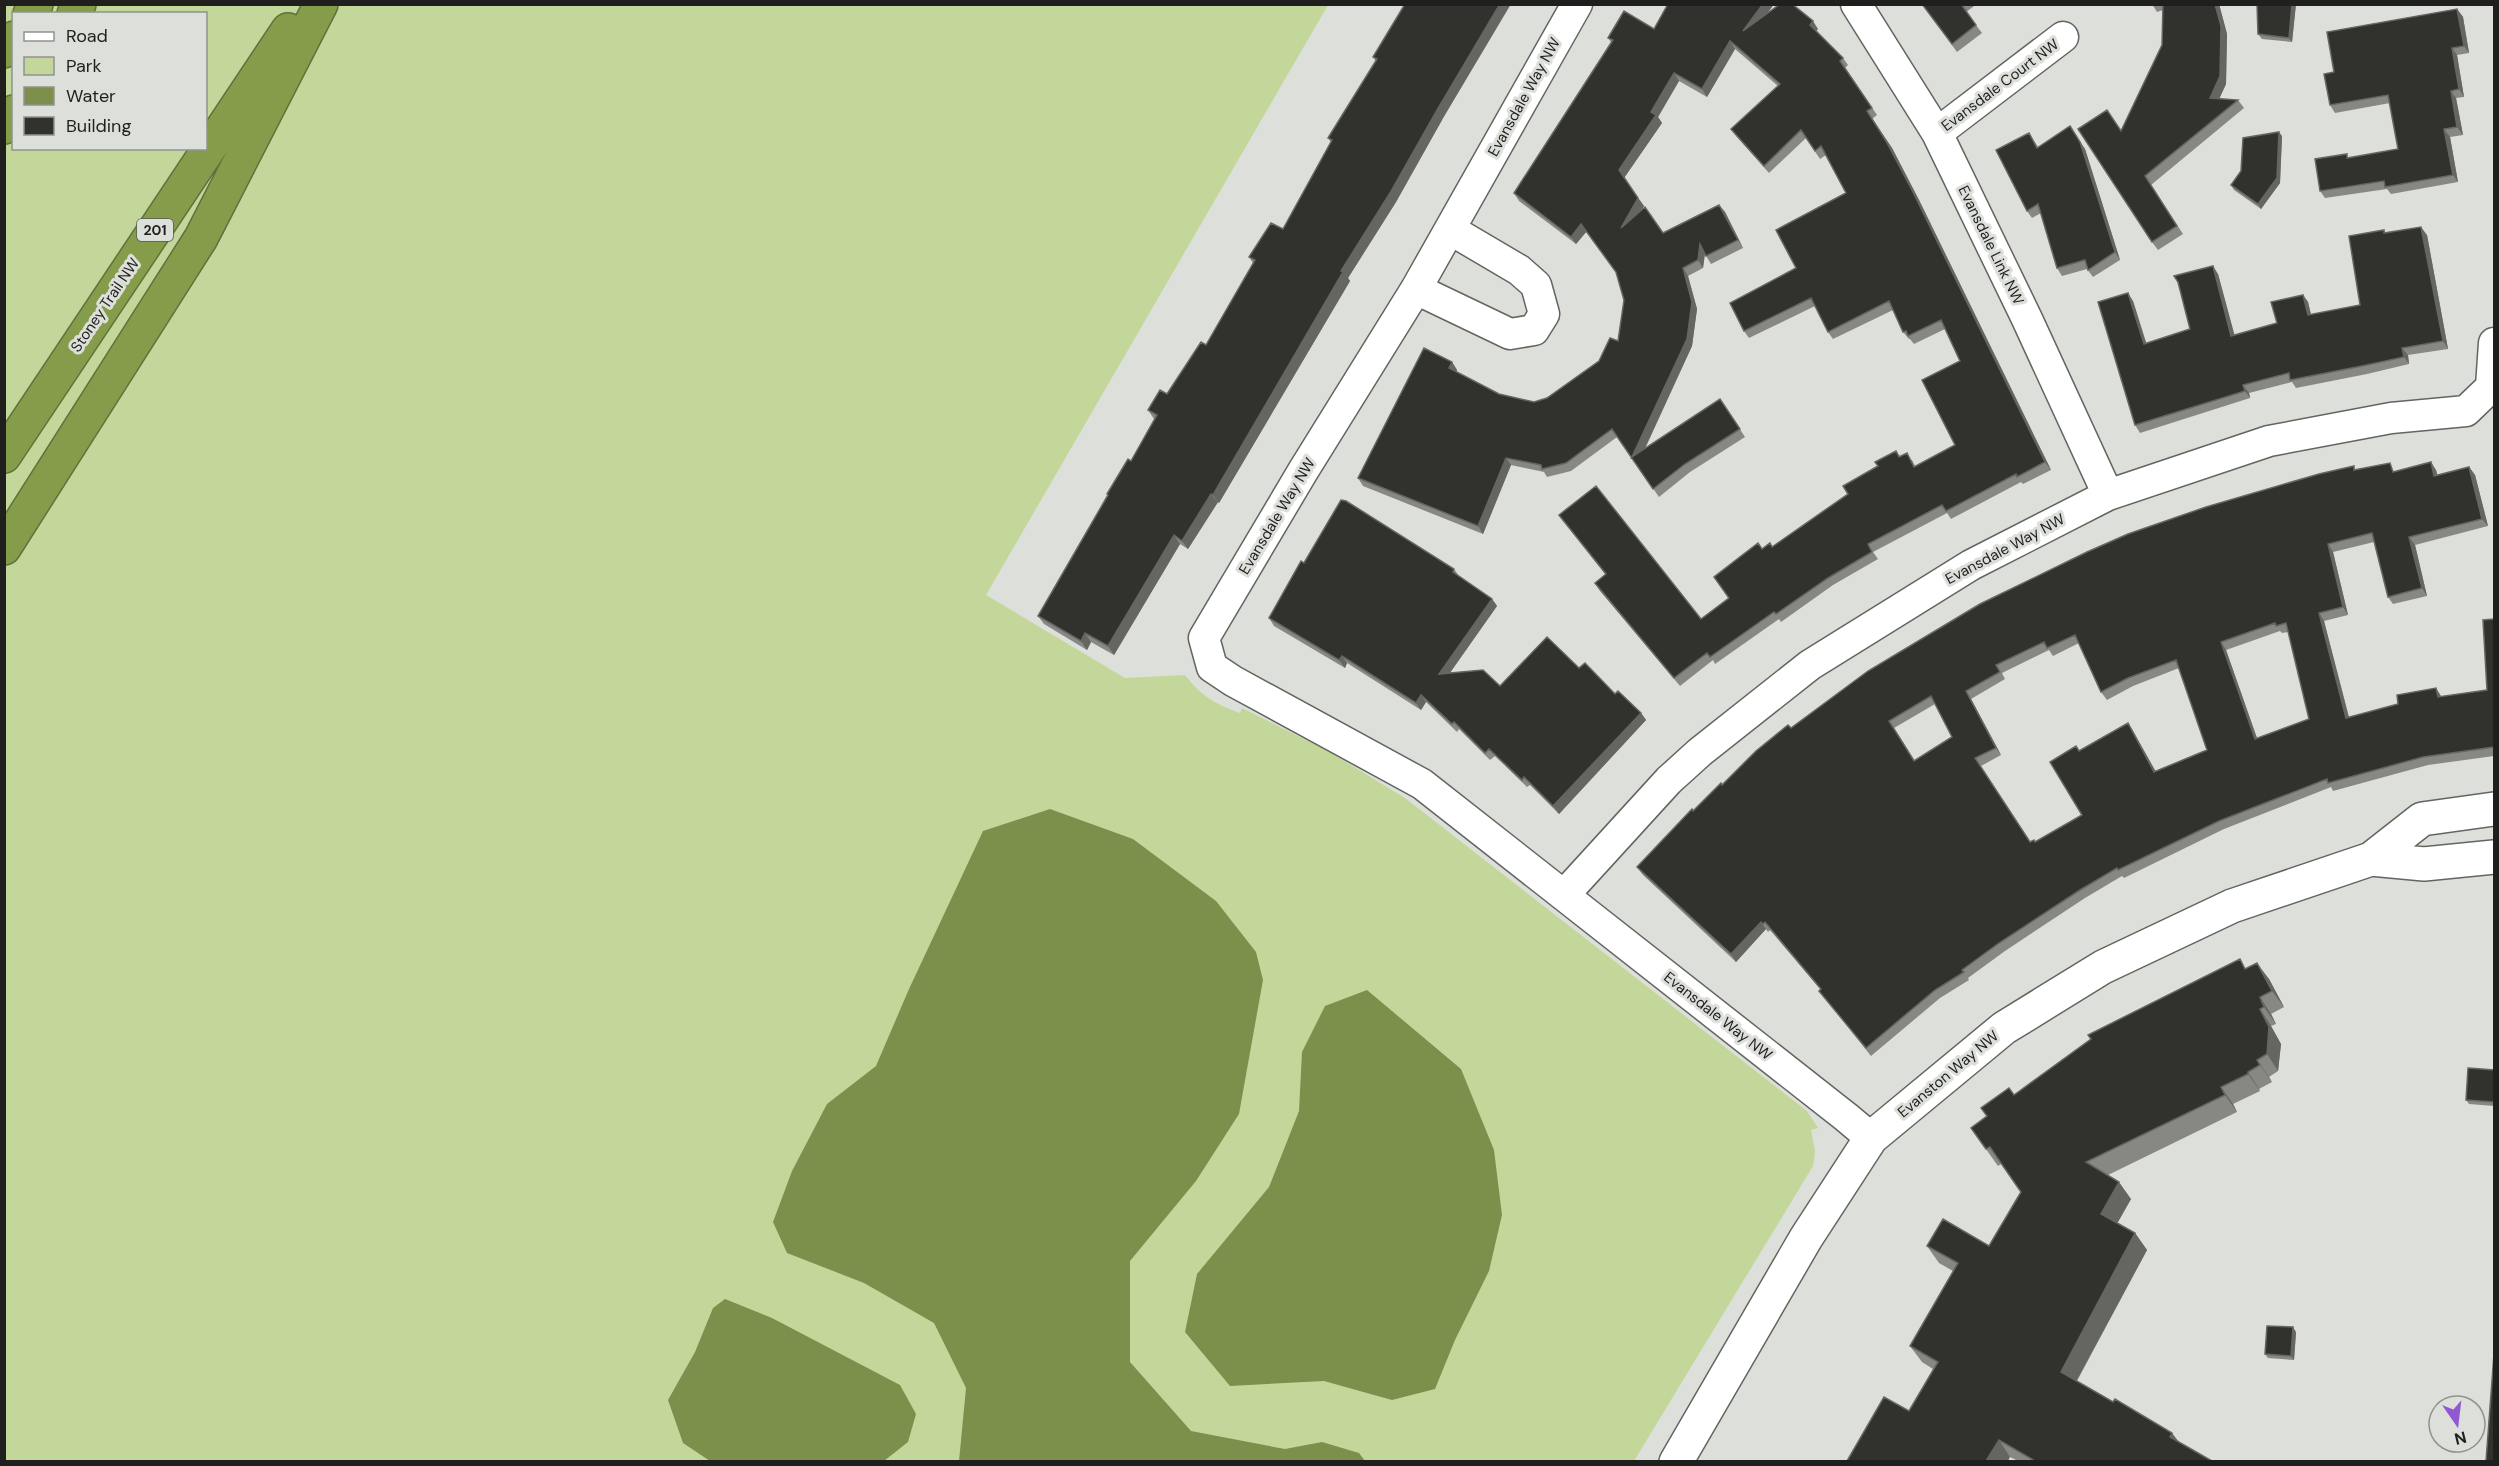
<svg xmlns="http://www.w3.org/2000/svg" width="2499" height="1466" viewBox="0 0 2499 1466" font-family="'DM Sans',sans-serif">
<rect width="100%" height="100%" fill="#dddfda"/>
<path fill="#c3d79b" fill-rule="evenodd" d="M5,5H1328L986,595L1125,678L1185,675C1202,697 1214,703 1240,713L1242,708L1328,751L1405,798L1807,1111L1818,1128L1811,1130L1815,1151L1813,1166L1634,1461L5,1462ZM14,14H206V148H14Z"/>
<path fill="#7c904c" d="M1050,809L1133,839L1216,901L1256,952L1263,980L1239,1114L1196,1181L1130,1261V1362L1191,1431L1285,1449L1322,1442L1359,1453L1365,1461H959L966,1388L934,1323L864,1283L787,1253L773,1222L792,1171L827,1104L876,1066L909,989L983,831Z
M1367,990L1461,1069L1494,1150L1502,1215L1489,1271L1455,1340L1435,1389L1392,1400L1324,1381L1230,1386L1185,1332L1197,1274L1269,1187L1299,1111L1302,1052L1325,1006Z
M725,1299L772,1318L900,1385L916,1414L908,1442L884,1461H710L683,1443L668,1400L695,1352L713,1308Z"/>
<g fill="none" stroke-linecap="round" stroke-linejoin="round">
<g stroke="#636560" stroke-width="33">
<path id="minor" d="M1577,4L1416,289L1303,471L1204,638L1212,667L1233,681L1422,784L1846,1117L1871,1138
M1856,4L1937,133L2027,319L2108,495
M1937,133L2063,37
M1416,289L1510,334L1534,330L1544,314L1536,285L1519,270L1451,230
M1564,895L1669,780L1700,752L1810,665L1971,565L2108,495L2269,441L2391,418L2466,411L2491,387L2494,343"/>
</g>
<g stroke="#636560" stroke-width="36">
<path id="tertiary" d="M2371,859L2424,864L2494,857
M1676,1462L1806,1238L1871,1138L2004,1028L2103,967L2232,906L2371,859L2422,819L2494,809"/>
</g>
<g stroke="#61713b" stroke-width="36">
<path id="motorway" d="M30,14L36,4
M74,14L79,4
M4,51L14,38
M4,127L14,112
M4,456L288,30
M4,548L201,238L321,4"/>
</g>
<use href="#minor" stroke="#fff" stroke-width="30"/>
<use href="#tertiary" stroke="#fff" stroke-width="33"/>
<use href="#motorway" stroke="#859d4b" stroke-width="33"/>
</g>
<path fill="#878884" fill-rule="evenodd" d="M1405,4L1442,120L1396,202L1348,278L1350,281L1219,503L1218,502L1188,549L1180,544L1114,655L1091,642L1087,650L1044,624L1038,616L1108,496L1107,494L1131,461L1154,419L1148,410L1167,394L1206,345L1253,263L1249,257L1283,229L1331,142L1328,138L1376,61L1373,57Z
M1668,4H1774L1767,14L1818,29L1816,31L1843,58L1848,65L1845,68L1877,115L1872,119L1892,148L1919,200L2051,470L2023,484L2021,482L1951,519L1947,513L1873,552L1878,559L1833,585L1781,622L1779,619L1715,664L1713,660L1680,686L1600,591L1595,583L1606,575L1559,515L1701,619L1729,598L1762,549L1772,547L1848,494L1878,466L1896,451L1900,456L1912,460L1915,466L1955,445L1960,361L1945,329L1914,344L1910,339H1909L1903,332L1893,310L1833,339L1828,332L1815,306L1749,338L1744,331L1796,268L1846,193L1826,155L1820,159L1806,138L1769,173L1736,136L1731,129L1778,86L1735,49L1707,97L1679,81L1658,117L1662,123L1624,178L1644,206L1641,210L1663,233L1719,205L1725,212L1743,248L1711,264L1705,254L1703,268L1688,276L1697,309L1692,346L1645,449L1720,399L1745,437L1690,472L1659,497L1617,437L1571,471L1547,477L1544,472L1511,465L1483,534L1363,486L1358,478L1452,362L1457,370L1456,372L1499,394L1534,402L1547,398L1599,361L1618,341L1624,300L1616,272L1587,231L1576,244L1519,201L1514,193L1611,42L1608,38L1654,29Z
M1922,4H1977L1966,12L1982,33L1957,52Z
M2152,4H2219L2227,34L2226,84L2219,99L2238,100L2244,108L2151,185L2183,234L2158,250L2152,242L2121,130L2162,45L2163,10L2157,12Z
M2296,4L2292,42L2262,39L2258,34Z
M2457,9L2463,17L2469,53L2457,55L2464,97L2456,98L2463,135L2450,137L2458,182L2391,194L2387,189L2325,198L2320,191L2349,158L2398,149L2390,103L2335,113L2330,105L2334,72Z
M2029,133L2038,147L2085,149L2120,260L2093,277L2087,269L2062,276L2057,268L2041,213L2032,218L2027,211Z
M2282,136L2280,183L2261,209L2234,190L2231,185Z
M2384,230L2386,233L2427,235L2448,349L2408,355L2409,364L2367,374L2296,388L2292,382L2249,393L2250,398L2140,433L2135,425L2133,301L2146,343L2190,329L2218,274L2234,335L2277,323L2303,295L2308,302L2311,315L2360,305Z
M2469,467L2475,475L2488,526L2415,545L2427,596L2393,604L2388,597L2374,542L2333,552L2348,615L2324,621L2349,717L2441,696V697L2487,690L2494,619V756L2428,765L2333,791L2331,787L2224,829L2124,878L2122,876L2085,898L2005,951L1968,978L1969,980L1940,998L1871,1056L1825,998L1819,991L1821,990L1770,930L1768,932L1766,929L1736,962L1643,875L1637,867L1693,811L1722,785L1791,728L2356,470L2396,471L2436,470L2437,475ZM2280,631L2282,633L2288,632L2309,719L2257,738L2226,650ZM2079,643L2101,692L2107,700L2133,686L2179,668L2207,750L2155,771L2133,731L2080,750L2082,815L2035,842H2030L1981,766L2001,755L1971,699L2005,679L2002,673L2049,650L2053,656ZM1935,704L1952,737L1915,761L1894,728Z
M1304,563L1454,569L1459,576L1492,599L1497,606L1450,673L1500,686L1579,668L1641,713L1646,720L1559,814L1530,785L1527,787L1495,756L1490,760L1459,729L1457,732L1426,702L1421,710L1347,663L1345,668L1274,626L1269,618Z
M2247,968L2269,979L2284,1007L2271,1014L2276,1024L2271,1026L2281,1044L2278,1071L2269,1077L2272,1082L2259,1089L2260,1091L2233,1104L2237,1112L2108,1175L2131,1199L2117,1223L2135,1233L2147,1250L2077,1381L2113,1402L2172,1433L2179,1442L2212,1461H2018L2010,1457L1909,1411L1933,1369L1922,1362L1910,1346L1953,1271L1939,1263L1927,1246H1989L2021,1192L2001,1164L1998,1166L1971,1128L2014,1095Z
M2494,1070V1106L2469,1104L2466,1100Z
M2296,1332L2294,1360L2268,1358L2265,1354Z"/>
<path fill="#656662" d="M1500,4H1511L1442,120L1396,202L1348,278L1350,281L1219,503L1213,495L1341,271Z
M1763,4H1774L1748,39L1743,31Z
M2215,4H2219L2227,34L2226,84L2216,106L2210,98Z
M2292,4H2296L2292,42L2289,38Z
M2457,9L2463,17L2469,53L2464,46Z
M1813,21L1818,29L1815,32L1810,25Z
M1730,41L1735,49L1707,97L1702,89Z
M2452,48L2457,55L2464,97L2459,89Z
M1674,73L1679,81L1658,117L1662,123L1624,178L1619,170Z
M2451,91L2456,98L2463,135L2457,127Z
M1867,111L1892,148L1919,200L2051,470L2045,462Z
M2070,126L2085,149L2120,260L2115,252Z
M2444,129L2450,137L2458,182L2453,175Z
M2279,132L2282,136L2280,183L2261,209L2258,204Z
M1638,198L1644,206L1626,236L1621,228Z
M1719,205L1725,212L1743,248L1738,240Z
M1581,224L1587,231L1576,244L1571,237Z
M2421,227L2427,235L2448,349L2443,341Z
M1700,244L1705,252L1703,268L1698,260Z
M2213,266L2218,274L2237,344L2231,336Z
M1683,268L1688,276L1697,309L1692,346L1637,465L1632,457Z
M2128,293L2133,301L2149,352L2144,344Z
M2303,295L2308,302L2313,323L2308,315Z
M2402,348L2408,355L2409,364L2404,357Z
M1452,362L1457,370L1454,376L1449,368Z
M2243,385L2249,393L2250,398L2245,391Z
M1506,458L1511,465L1483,534L1478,526Z
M2431,462L2436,470L2440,484L2434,476Z
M2469,467L2475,475L2488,526L2482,519Z
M1211,494L1218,502L1188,549L1182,541Z
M1174,535L1180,544L1114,655L1108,646Z
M2409,537L2415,545L2427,596L2422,588Z
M2328,544L2333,552L2348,615L2343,607Z
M1492,599L1497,606L1444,681L1439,674Z
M2319,613L2324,621L2351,726L2346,718Z
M1085,633L1091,642L1087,650L1081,641Z
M2221,642L2226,650L2260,747L2255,739Z
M1342,656L1347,663L1345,668L1339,660Z
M2436,688L2441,696L2443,705L2438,697Z
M1966,691L1971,699L2001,755L1996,748Z
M1421,695L1426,702L1421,710L1416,703Z
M1641,713L1646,720L1559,814L1553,806Z
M2128,723L2133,731L2160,779L2154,772Z
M1761,922L1766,929L1736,962L1731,954Z
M2257,963L2269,979L2284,1007L2272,991Z
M2260,997L2271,1014L2276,1024L2264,1007Z
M2260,1009L2271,1026L2281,1044L2278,1071L2267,1054Z
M2257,1060L2269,1077L2272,1082L2260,1065Z
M2248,1072L2259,1089L2260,1091L2248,1074Z
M2221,1087L2233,1104L2237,1112L2225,1095Z
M2119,1182L2131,1199L2113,1231L2101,1214Z
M2135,1233L2147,1250L2072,1389L2061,1372Z
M2293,1327L2296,1332L2294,1360L2291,1356Z
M2172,1433L2184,1450L2170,1437Z
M1999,1440L2010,1457L2008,1461H1986Z"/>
<path fill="#31322e" stroke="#656662" stroke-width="1.5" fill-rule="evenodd" d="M1405,4H1500L1436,112L1390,193L1341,271L1343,272L1213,495L1211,494L1182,541L1174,535L1108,646L1085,633L1081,641L1038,616L1108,495L1107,494L1128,459L1131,461L1157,415L1148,410L1160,390L1167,394L1201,342L1206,345L1255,260L1249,257L1271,223L1283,229L1332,140L1328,138L1377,59L1373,57Z
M1668,4H1763L1743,31L1780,4H1792L1813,21L1810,25L1843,58L1840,61L1872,108L1867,111L1886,141L1913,192L2045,462L2017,477L2016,474L1946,511L1942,505L1868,544L1872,552L1828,578L1776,614L1774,612L1710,657L1707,653L1674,678L1595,583L1606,574L1559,515L1596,486L1701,619L1729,598L1714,577L1758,543L1762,549L1770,543L1772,547L1848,494L1843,486L1878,466L1875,462L1896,451L1899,457L1907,453L1914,467L1955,445L1922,380L1960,361L1941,320L1908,336L1906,331L1903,332L1889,301L1828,332L1811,298L1744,331L1730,303L1796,268L1776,230L1846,193L1821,146L1815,151L1801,130L1764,166L1731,129L1780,84L1730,41L1702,89L1674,73L1651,112L1656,115L1619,170L1638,198L1621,228L1645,207L1663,233L1719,205L1738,240L1706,256L1700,244L1698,260L1683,268L1692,302L1687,339L1632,457L1720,399L1740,429L1685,464L1653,489L1612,429L1566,463L1542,469L1541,465L1506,458L1478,526L1358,478L1424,348L1452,362L1449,368L1499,394L1534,402L1547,398L1599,361L1610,338L1618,341L1624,300L1616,272L1581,224L1571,237L1514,193L1613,40L1608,38L1624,11L1654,29Z
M1922,4H1961L1976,25L1952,44Z
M2163,4H2215L2221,26L2220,76L2210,98L2238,100L2145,176L2177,226L2152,242L2078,129L2107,110L2121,131L2162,45Z
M2257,4H2292L2289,38L2258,34Z
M2457,9L2464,46L2452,48L2459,89L2451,91L2457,127L2444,129L2453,175L2385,187L2384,181L2320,191L2315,159L2347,154V158L2398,149L2388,95L2330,105L2324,74L2334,72L2327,32Z
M2070,126L2080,142L2115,252L2088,270L2085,260L2057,268L2038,204L2027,211L1996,150L2029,133L2037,148Z
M2279,132L2277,178L2258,204L2231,185L2241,171L2243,138Z
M2421,227L2443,341L2402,348L2404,357L2362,366L2290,380L2289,373L2243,385L2245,391L2135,425L2098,302L2128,293L2144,344L2190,329L2178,282L2174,276L2213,266L2231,336L2277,323L2271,302L2303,295L2308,315L2360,305L2349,236L2384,230V233Z
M2431,462L2434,476L2469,467L2482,519L2409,537L2422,588L2388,597L2372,533L2328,544L2343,607L2319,613L2346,718L2398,704L2397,695L2436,688L2438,697L2487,690L2483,620L2494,619V747L2423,757L2328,783L2327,779L2219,821L2118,870L2117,868L2080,890L1999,943L1962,970L1964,972L1935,990L1866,1048L1819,991L1821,989L1765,922L1763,924L1761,922L1731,954L1637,867L1692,809L1693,811L1721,783L1722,785L1756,751L1788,725L1791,728L1868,671L1980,604L2087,552L2128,534L2206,507L2319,474L2354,466V470L2390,463L2393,472ZM2275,623L2276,626L2286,623L2309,719L2255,739L2221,642ZM2075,635L2101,692L2128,678L2176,660L2207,750L2154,772L2128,723L2079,751L2076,746L2050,762L2082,815L2035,842L2034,840L2030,842L1975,758L1996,748L1966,691L2000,672L1996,665L2044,642L2047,648ZM1931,696L1952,737L1914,761L1889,721Z
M1341,500L1346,501L1454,569L1453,572L1492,599L1439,674L1483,670L1500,686L1547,637L1579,668L1585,663L1615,694L1618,691L1641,713L1553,806L1524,777L1522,780L1489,749L1485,753L1454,722L1452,724L1421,695L1416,703L1342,656L1339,660L1269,618L1301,561L1304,563Z
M2240,959L2245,969L2257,963L2272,991L2260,997L2264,1007L2260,1009L2269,1027L2267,1054L2257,1060L2260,1065L2248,1072V1074L2221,1087L2225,1095L2086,1162L2119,1182L2101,1214L2135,1233L2061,1372L2113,1402L2115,1399L2172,1433L2170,1437L2212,1461H2035L1999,1440L1986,1461H1847L1884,1397L1909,1411L1938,1362L1910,1346L1958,1263L1927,1246L1943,1219L1989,1246L2021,1192L1990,1147L1986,1149L1971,1128L1987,1116L1981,1108L2009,1088L2014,1095L2091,1039L2088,1035Z
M2468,1068L2494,1070V1102L2466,1100Z
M2267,1326L2293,1327L2291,1356L2265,1354Z
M2494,1354V1461H2486Z"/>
<g text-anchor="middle" stroke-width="6" stroke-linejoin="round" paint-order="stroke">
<rect fill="#dddfda" stroke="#585956" stroke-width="1.5" x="137" y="219" width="36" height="22" rx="4.5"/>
<g font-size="14" font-weight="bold" fill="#1f201e">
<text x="155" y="235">201</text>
</g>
<g font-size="15" fill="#1f201e" stroke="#dddfda">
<text transform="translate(2000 85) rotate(-37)" y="5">Evansdale Court NW</text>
<text transform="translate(1524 97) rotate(-61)" y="5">Evansdale Way NW</text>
<text transform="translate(1991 245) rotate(64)" y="5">Evansdale Link NW</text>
<text transform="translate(105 305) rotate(-56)" y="5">Stoney Trail NW</text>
<text transform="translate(1277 516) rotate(-59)" y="5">Evansdale Way NW</text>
<text transform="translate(2005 549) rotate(-28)" y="5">Evansdale Way NW</text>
<text transform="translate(1718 1016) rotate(38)" y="5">Evansdale Way NW</text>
<text transform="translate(1948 1074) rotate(-40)" y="5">Evanston Way NW</text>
</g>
</g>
<rect width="2499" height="1466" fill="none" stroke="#1f201e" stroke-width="12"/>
<rect x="12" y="12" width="195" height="138" fill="#dddfda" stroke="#91938f" stroke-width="1.5"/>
<rect x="24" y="32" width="30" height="9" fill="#ffffff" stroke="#91938f" stroke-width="1.5"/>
<text x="66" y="42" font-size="18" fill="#1f201e">Road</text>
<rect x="24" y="57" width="30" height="18" fill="#c3d79b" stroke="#91938f" stroke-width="1.5"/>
<text x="66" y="72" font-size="18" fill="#1f201e">Park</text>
<rect x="24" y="87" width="30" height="18" fill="#7c904c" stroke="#91938f" stroke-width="1.5"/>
<text x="66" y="102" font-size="18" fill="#1f201e">Water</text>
<rect x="24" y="117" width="30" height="18" fill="#31322e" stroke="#91938f" stroke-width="1.5"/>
<text x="66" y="132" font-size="18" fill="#1f201e">Building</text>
<g transform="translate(2457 1424) rotate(166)"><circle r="28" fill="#dddfda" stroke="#91938f" stroke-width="1.5"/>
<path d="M0-4.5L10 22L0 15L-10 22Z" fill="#9159d1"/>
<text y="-9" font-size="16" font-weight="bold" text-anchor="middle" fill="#1f201e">N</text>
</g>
</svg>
